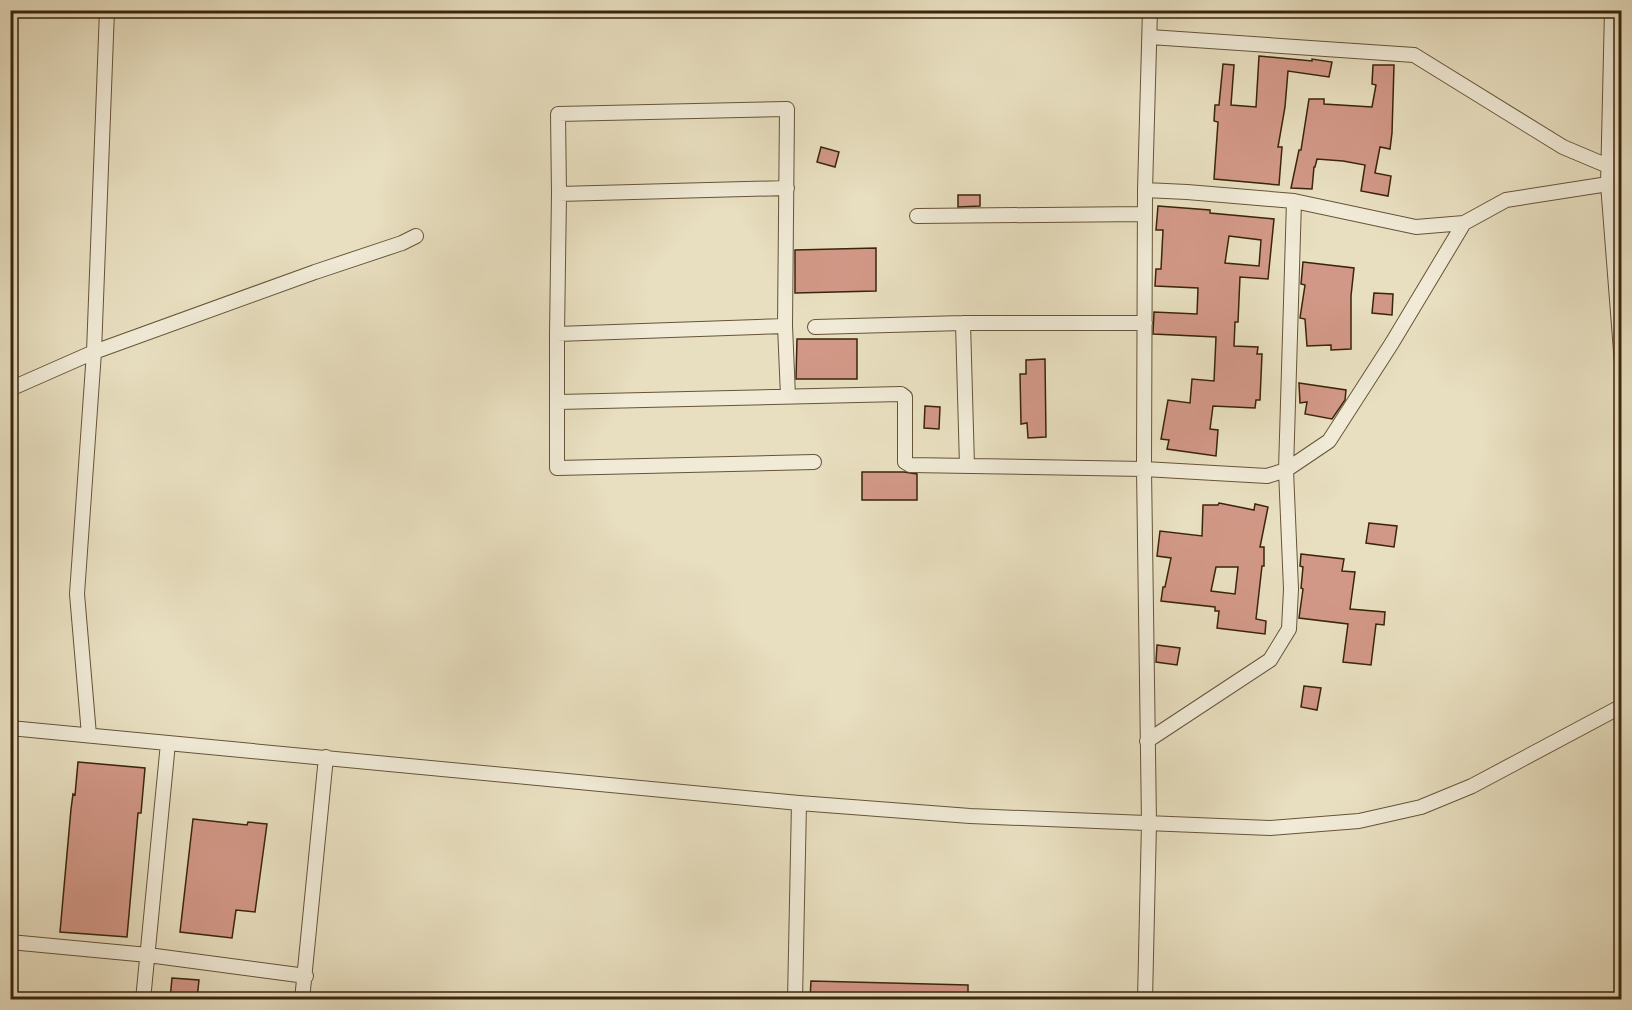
<svg xmlns="http://www.w3.org/2000/svg" width="1632" height="1010" viewBox="0 0 1632 1010" font-family="'Sorts Mill Goudy',serif">
<rect width="100%" height="100%" fill="#e8dfc0"/>
<filter id="stains"><feTurbulence type="fractalNoise" baseFrequency=".00333" numOctaves="4"/><feColorMatrix values="0 0 0 0 .2 0 0 0 0 .09 0 0 0 0 .02 0 0 0 .5 -.17"/></filter>
<radialGradient id="worn" r=".72"><stop offset=".6" stop-color="#630" stop-opacity="0"/><stop offset="1" stop-color="#630" stop-opacity=".3"/></radialGradient>
<path fill="#d29887" stroke="#3a250c" stroke-width="1.5" fill-rule="evenodd" d="M1259,56L1312,61V59L1332,62L1329,77L1288,71L1285,107L1278,147H1282L1279,185L1214,179L1218,122L1214,121L1215,105H1219L1223,64L1234,65L1231,105L1256,107Z
M1373,65H1394L1392,133L1390,149L1380,147L1375,173L1391,176L1388,196L1361,191L1365,165L1343,161L1317,159L1315,167H1314L1312,189L1291,188L1299,150H1301L1309,99H1324V104L1372,107L1376,85L1372,84Z
M821,147L839,152L835,167L817,162Z
M958,195H980V206L958,207Z
M1158,206L1210,210V213L1274,219L1268,279L1240,277L1238,322H1235L1234,346L1258,347L1257,354H1262L1260,400H1256L1255,408L1213,406L1210,429L1218,430L1216,456L1167,449L1169,440L1161,439L1168,400L1190,403L1192,379L1214,381L1216,337L1153,334L1154,312L1197,314L1198,288L1155,286L1156,269H1161L1163,230H1156ZM1229,236L1261,240L1259,266L1225,263Z
M876,248V291L795,293V250Z
M1303,262L1354,268L1351,296V349L1331,350V345L1307,346L1305,319L1300,318L1305,285L1301,284Z
M1374,293L1393,294L1392,315L1372,313Z
M797,339H857V379H796Z
M1045,359L1046,437L1028,438L1027,423L1021,424L1020,374H1026V360Z
M1299,383L1346,390L1345,400L1332,419L1305,414L1307,402L1300,403Z
M925,406L940,407L939,429L924,428Z
M862,472H904L917,474V500H862Z
M1219,503L1254,510L1255,504L1268,507L1260,547H1264V566H1262L1256,619L1266,621L1265,634L1217,628L1219,611H1215V607L1161,601L1163,587H1165L1171,558L1157,556L1160,531L1202,536L1203,505H1218ZM1216,567H1238L1235,594L1211,591Z
M1369,523L1397,526L1394,547L1366,543Z
M1301,554L1344,559L1342,571L1355,572L1350,609L1385,612L1384,625L1376,624L1371,665L1343,662L1348,624L1299,618L1303,589L1301,588L1303,567L1300,566Z
M1157,645L1180,648L1177,665L1156,662Z
M1304,686L1321,688L1317,710L1301,707Z
M78,762L145,768L141,813H138L127,937L60,932L71,809L73,794L75,795Z
M193,819L247,825L248,822L267,824L255,912L236,910L232,938L180,932Z
M172,978L199,980L197,999H170Z
M811,981L968,985V999H810Z"/>
<g fill="none" stroke-linecap="round" stroke-linejoin="round">
<g stroke="#665439" stroke-width="16">
<path id="minor" d="M1612,10L1608,184L1622,364
M1150,37L1414,55L1563,147L1608,166L1622,178
M1145,190L1187,192L1294,201L1416,227L1464,223L1506,200L1608,184
M559,194L787,188
M917,216L1145,214
M963,323L967,466
M815,327L963,323H1145
M557,334L785,326
M10,389L94,352L315,272L402,243L416,236
M788,396L785,326L787,109L558,114L559,194L557,334V468L814,462
M558,402L901,394L905,397V462L910,465L1144,469L1267,476L1286,470L1329,441L1392,343L1464,223
M10,728L799,803L970,816L1270,828L1359,821L1421,807L1472,786L1622,706
M89,735L77,594L94,352L107,10
M1147,741L1270,660L1289,629L1291,589L1286,470L1294,201
M10,942L148,955L306,976
M143,1000L168,743
M302,1000L326,757
M795,1000L799,803
M1145,1000L1149,823L1144,469L1145,190L1150,10"/>
</g>
<use href="#minor" stroke="#f0ead6" stroke-width="14"/>
</g>
<rect width="1632" height="1010" fill="none" stroke="#e8dfc0" stroke-width="36"/>
<rect x="12" y="12" width="1608" height="986" fill="none" stroke="#3a250c" stroke-width="3"/>
<rect x="18" y="18" width="1596" height="974" fill="none" stroke="#3a250c" stroke-width="1.5"/>
<rect width="100%" height="100%" filter="url(#stains)"/>
<rect width="100%" height="100%" fill="url(#worn)"/>
</svg>
